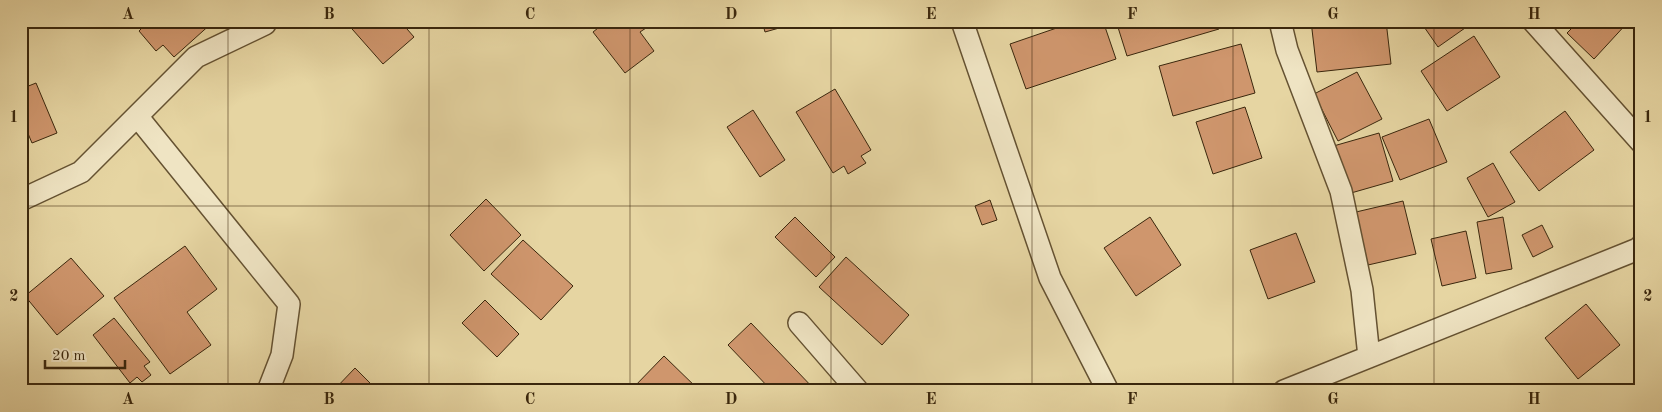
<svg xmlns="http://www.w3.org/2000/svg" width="1662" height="412" viewBox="0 0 1662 412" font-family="'Old Standard TT',serif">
<rect width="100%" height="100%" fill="#e6d5a2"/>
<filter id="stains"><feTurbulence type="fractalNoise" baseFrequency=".004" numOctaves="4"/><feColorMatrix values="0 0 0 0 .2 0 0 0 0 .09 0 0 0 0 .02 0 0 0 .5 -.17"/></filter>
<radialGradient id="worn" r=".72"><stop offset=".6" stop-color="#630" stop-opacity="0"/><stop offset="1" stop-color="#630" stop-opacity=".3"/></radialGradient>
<path fill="#cf966d" stroke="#3a270d" d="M142,21H213V22L174,57L163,45L156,51L139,31L145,25Z
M345,21H400L414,37L383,64Z
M607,21H641L646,28L640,32L654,51L625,73L593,32Z
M762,21H804L765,32Z
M1077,21H1103L1116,59L1026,89L1010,44Z
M1116,21H1217L1219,29L1127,56Z
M1311,21H1386L1391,64L1317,72Z
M1420,21H1475L1438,47Z
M1579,21H1629L1594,59L1567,33Z
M1474,36L1500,77L1447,111L1421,71Z
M1241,44L1255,93L1173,116L1159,66Z
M1357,72L1382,119L1338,141L1314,94Z
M36,83L57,133L32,143L21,117V89Z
M835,89L871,150L861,156L866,163L848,174L844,166L833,173L796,112Z
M1245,107L1262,158L1213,174L1196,122Z
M753,110L785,160L760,177L727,127Z
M1565,111L1594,150L1539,191L1510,152Z
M1429,119L1447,162L1400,180L1382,137Z
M1379,133L1393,181L1344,195L1330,147Z
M1493,163L1515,202L1488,217L1467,178Z
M486,199L521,235L484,271L450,235Z
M990,200L997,220L982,225L975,206Z
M1403,201L1416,254L1368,265L1356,212Z
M795,217L835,257L816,277L775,237Z
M1150,217L1181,265L1136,296L1104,248Z
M1503,217L1512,269L1486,274L1477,222Z
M1542,225L1553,247L1533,257L1522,235Z
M1466,231L1476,278L1442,286L1431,239Z
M1296,233L1315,282L1268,299L1250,250Z
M523,240L573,286L541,320L491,274Z
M185,246L217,289L187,312L211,345L170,374L114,298Z
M846,257L909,315L882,345L819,287Z
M71,258L104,296L57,335L25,296Z
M485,300L519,334L497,357L462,323Z
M1586,304L1620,345L1578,379L1545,338Z
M114,318L150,362L144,366L151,375L142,382L137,377L130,383L93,335Z
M751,323L816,391H772L728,345Z
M1641,351V366L1634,356Z
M664,356L700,391L632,389Z
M355,368L378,391H333Z"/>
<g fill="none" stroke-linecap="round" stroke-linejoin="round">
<g stroke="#655232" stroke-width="24">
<path id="minor" d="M962,21L1050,278L1108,391
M1280,21L1287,50L1341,191L1362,290L1369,357
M1533,21L1641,142
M137,116L289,304L282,355L268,391
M21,200L81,172L196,57L265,24
M799,323L858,391
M1284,391L1638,249L1641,246"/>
</g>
<use href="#minor" stroke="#efe4c3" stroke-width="21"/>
</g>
<path fill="none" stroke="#3a270d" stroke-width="1" stroke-opacity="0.55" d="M228,21V391M429,21V391M630,21V391M831,21V391M1032,21V391M1233,21V391M1434,21V391M21,206H1641"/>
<rect width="1662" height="412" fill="none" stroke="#e6d5a2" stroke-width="55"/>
<path d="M45 360v8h80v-8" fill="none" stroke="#3a270d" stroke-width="2.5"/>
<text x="52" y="360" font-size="15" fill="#3a270d" stroke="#efe4c3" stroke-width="4" paint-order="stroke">20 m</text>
<rect x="28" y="28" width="1606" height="356" fill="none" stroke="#3a270d" stroke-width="2"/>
<g font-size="16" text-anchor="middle" font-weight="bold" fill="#3a270d">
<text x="128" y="19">A</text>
<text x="329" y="19">B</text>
<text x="530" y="19">C</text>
<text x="731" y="19">D</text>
<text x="931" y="19">E</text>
<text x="1132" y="19">F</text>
<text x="1333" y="19">G</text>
<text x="1534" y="19">H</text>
<text x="14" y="122">1</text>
<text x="1648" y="122">1</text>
<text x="14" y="301">2</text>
<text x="1648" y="301">2</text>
<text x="128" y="404">A</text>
<text x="329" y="404">B</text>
<text x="530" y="404">C</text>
<text x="731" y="404">D</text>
<text x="931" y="404">E</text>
<text x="1132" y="404">F</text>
<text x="1333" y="404">G</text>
<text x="1534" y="404">H</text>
</g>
<rect width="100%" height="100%" filter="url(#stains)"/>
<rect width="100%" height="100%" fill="url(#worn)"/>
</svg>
